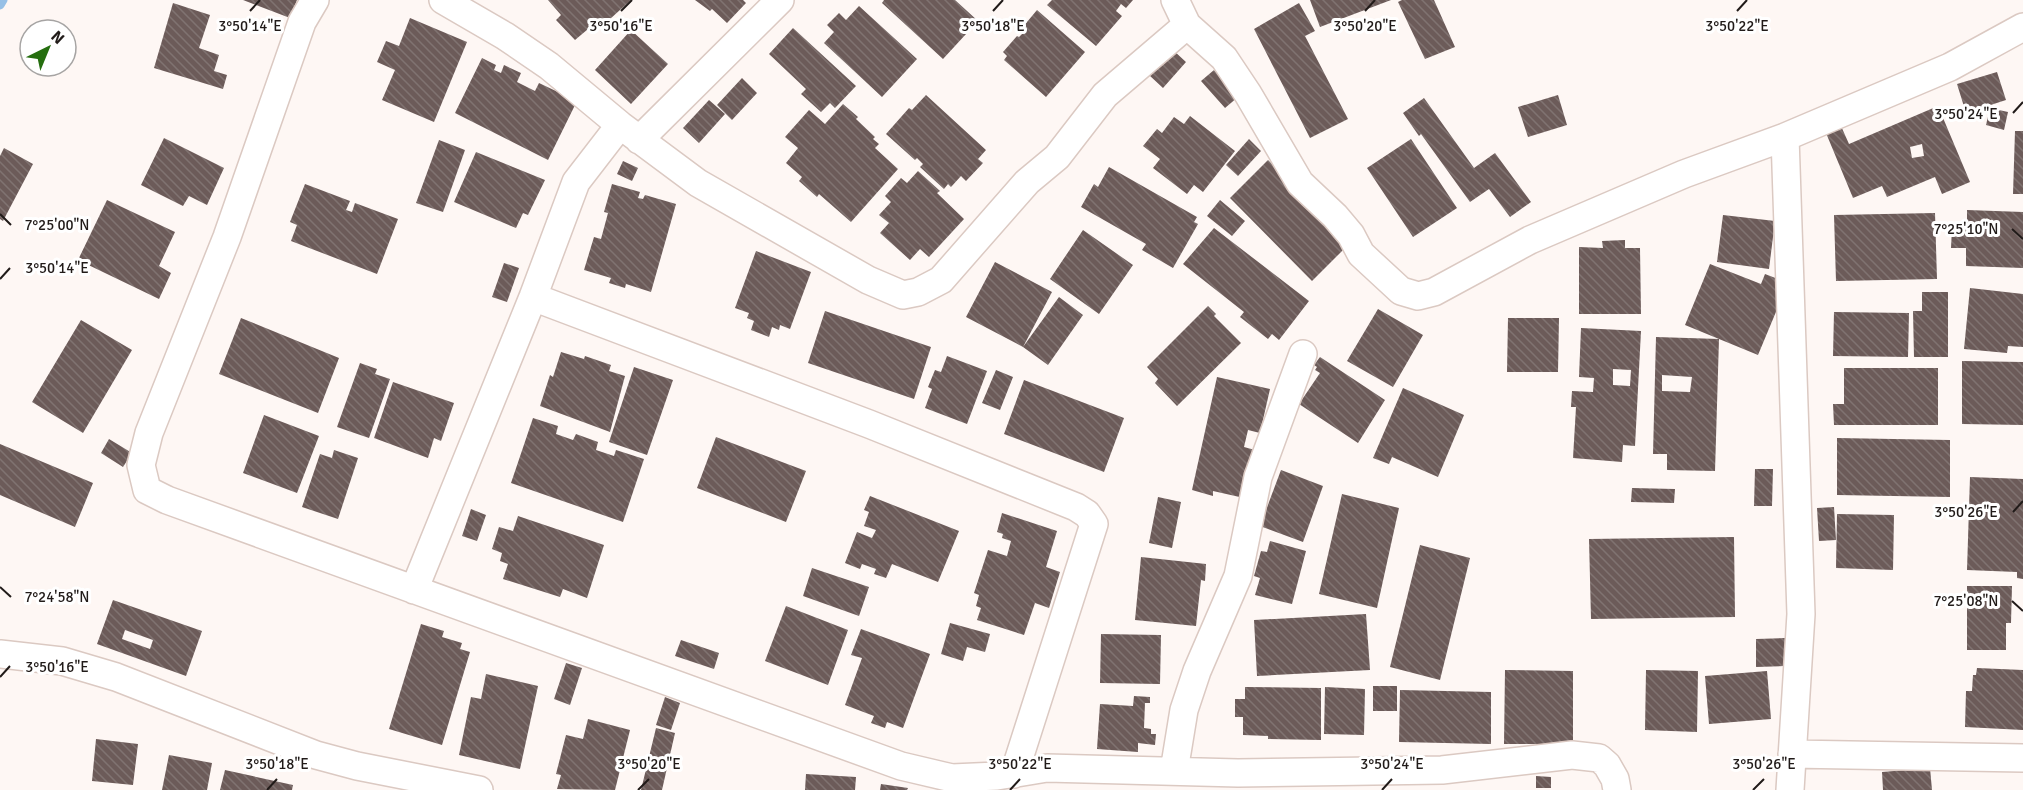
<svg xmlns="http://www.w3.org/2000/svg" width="2023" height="790" viewBox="0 0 2023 790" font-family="Signika,sans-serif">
<defs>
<pattern id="building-back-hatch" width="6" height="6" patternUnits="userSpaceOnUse" patternTransform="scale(1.5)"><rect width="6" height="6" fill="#6c5b59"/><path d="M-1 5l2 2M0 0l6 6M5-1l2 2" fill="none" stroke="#807371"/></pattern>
</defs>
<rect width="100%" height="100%" fill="#fef7f4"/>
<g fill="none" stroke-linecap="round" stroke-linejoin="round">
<path stroke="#97c0e6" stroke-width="9" d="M0,5L3,0"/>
</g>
<path fill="url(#building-back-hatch)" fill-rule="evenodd" d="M243,0H297L290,18Z
M548,0H631L599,29L594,24L575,40L556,20L561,15Z
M695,0H743L746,3L727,23L712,9L710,11Z
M884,0H955L978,21L943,59L882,3Z
M1052,0H1133L1126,8L1121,4L1116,11L1122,16L1096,46L1047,5Z
M1310,0H1391L1320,27Z
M1402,0H1434L1455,47L1425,59L1398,2Z
M173,3L210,15L199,48L219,55L214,71L227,75L223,89L154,68Z
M1299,3L1315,31L1305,36L1348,119L1310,138L1254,29Z
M859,6L917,59L882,97L824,43L834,32L827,25L839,13L846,20Z
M1037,10L1085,52L1046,97L1004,60L1007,56L1003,52L1017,36L1019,37L1025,31L1022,28Z
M410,18L467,42L434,122L382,100L395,70L377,62L386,41L399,46Z
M793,28L856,86L835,108L830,103L821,112L801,94L806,89L769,54Z
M631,30L668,64L631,104L595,70Z
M1173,50L1186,62L1163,88L1149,75Z
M482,58L496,65L494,70L501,73L504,65L521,73L517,82L535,91L539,83L577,101L548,160L455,113Z
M1214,70L1238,97L1225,108L1201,81Z
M1997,72L2006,100L1966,113L1957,84Z
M742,78L757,93L732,120L717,105Z
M926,95L986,150L978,159L983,163L966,181L961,176L951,187L948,184L944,189L920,167L923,164L917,158L915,160L886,134L909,108L912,110Z
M1558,95L1567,125L1528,137L1518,107Z
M1424,98L1474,168L1495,153L1531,202L1510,217L1489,189L1470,202L1421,134L1419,136L1403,113Z
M709,100L725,114L699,143L683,128Z
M843,104L858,117L856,119L875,137L873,139L879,144L875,148L898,169L851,222L819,194L817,197L799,181L802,177L786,163L798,148L785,137L809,110L825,124Z
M1938,106L1970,182L1942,194L1935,177L1887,197L1882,186L1853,198L1826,133L1841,126L1849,144ZM1922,144L1924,156L1912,158L1910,147Z
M1990,108L2008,112L2004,130L1986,125Z
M1190,116L1235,151L1203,192L1194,185L1187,194L1153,168L1160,159L1143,146L1157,129L1162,133L1174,117L1184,124Z
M2015,131H2023V194H2013Z
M164,138L224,168L207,205L189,196L183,206L141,185Z
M1249,139L1261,151L1238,176L1226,165Z
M1411,139L1457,208L1413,237L1367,168Z
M439,140L465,150L443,212L416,203Z
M4,148L33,164L3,221L0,219V156Z
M476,152L545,180L528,215L523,213L516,228L454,202Z
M1268,160L1351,242L1312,281L1230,198Z
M623,161L638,168L632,181L617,174Z
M1109,167L1197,217L1194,222L1198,224L1173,268L1142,250L1146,244L1081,207L1094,184L1098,187Z
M918,171L940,191L937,193L964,219L929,257L920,249L910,260L880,233L889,223L879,215L891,202L885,196L901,178L907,183Z
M305,184L350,201L346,210L352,212L355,203L398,219L377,274L291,241L297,225L290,222Z
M612,184L640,192L638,198L643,199L645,195L676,204L651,292L626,284L625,288L609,283L611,278L584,270L594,237L601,239L608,213L604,212Z
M107,200L175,232L159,266L171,273L159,299L78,260Z
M1220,200L1245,221L1232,236L1207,216Z
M1967,210L2023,212V268L1966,266V248H1951L1952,228H1967Z
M1935,213L1937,279L1836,281L1834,215Z
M1723,215L1775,221L1769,269L1717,262Z
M1214,228L1309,301L1279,340L1272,334L1268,339L1240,317L1244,312L1183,264Z
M1083,230L1133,265L1099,314L1050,279Z
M1625,240V248H1640L1641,314H1579V247L1603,248L1602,241Z
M756,251L811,272L790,329L780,325L779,330L772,327L769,337L751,330L754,321L747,318L749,313L735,308Z
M995,262L1052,292L1023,347L966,317Z
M504,263L519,268L507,302L492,297Z
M1710,264L1761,284L1765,274L1788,283L1758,355L1685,325Z
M1970,288L2023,294V347L2008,346L2007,353L1964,349Z
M1922,292H1948V357H1914L1913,311H1922Z
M1059,297L1083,315L1048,365L1023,347Z
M1208,306L1216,314L1214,316L1241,343L1177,406L1155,383L1158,379L1147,367Z
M1378,309L1423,335L1393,387L1347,361Z
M825,311L931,347L914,399L808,363Z
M1834,312L1909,313L1908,357L1833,356Z
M241,318L339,358L318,413L219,374Z
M1508,318H1559L1558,372H1507Z
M81,320L132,350L83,433L32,402Z
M1581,328L1641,331L1635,446L1623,445L1622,462L1573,458L1576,407H1571L1572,391L1593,392L1594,378L1579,377ZM1613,369L1631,370L1630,386L1613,385Z
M1656,337L1719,339L1715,471L1667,470V454H1653ZM1662,375L1692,377L1690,392L1662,391Z
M561,352L584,359L585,356L611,365L609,371L625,376L610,432L540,406L550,375L553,377Z
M947,356L987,371L967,424L925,408L932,389L928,387L935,370L941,372Z
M1320,357L1385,400L1358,443L1299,404L1320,373L1315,370L1317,367L1314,365Z
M1962,361L2023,362V425L1962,424Z
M360,363L377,369L375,374L390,379L369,438L337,427Z
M634,367L673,380L647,455L609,442Z
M1844,368H1938V425H1834L1833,404H1844Z
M996,370L1013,377L1000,410L982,403Z
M1217,377L1270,389L1260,433L1248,430L1244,447L1255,450L1244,498L1213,491V496L1192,490Z
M1024,380L1124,418L1104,472L1004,434Z
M393,382L454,403L441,441L434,438L428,458L374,438Z
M1403,388L1464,415L1438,477L1392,457L1389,464L1373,458Z
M264,415L319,436L297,493L243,473Z
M533,418L558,426L556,434L573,440L576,434L598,442L596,450L614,456L616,450L644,459L623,522L511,483Z
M716,437L806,471L786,522L697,488Z
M1837,438L1950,440V497L1837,495Z
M109,439L132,453L123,467L101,453Z
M0,444L93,483L75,527L0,495Z
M334,450L358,458L338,519L302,507L320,454L332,458Z
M1755,469H1773L1772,506H1754Z
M1281,470L1323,486L1303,542L1260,526Z
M1970,477L2023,479V579L2017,578V572L1967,570Z
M1632,488L1675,489L1674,503L1631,502Z
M1342,494L1399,508L1377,608L1319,594Z
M870,496L959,531L938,582L892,564L886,578L874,574L876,569L862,564L860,569L845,563L857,532L872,538L876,530L864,526L869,512L864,510Z
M1158,497L1181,502L1172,548L1149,543Z
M1834,507L1836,540L1819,541L1817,508Z
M471,509L486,515L477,541L462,536Z
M1002,513L1057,531L1046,567L1060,572L1049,608L1035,603L1024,635L977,620L981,608L976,606L979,595L974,593L988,550L1007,556L1011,541L1002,538L1003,534L997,532Z
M1837,514L1894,515L1893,570L1836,568Z
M518,516L604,545L587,598L563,589L560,597L503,579L508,564L500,561L502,553L492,549L499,527L513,531Z
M1734,537L1735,617L1591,619L1589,539Z
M1270,541L1306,551L1292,604L1255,595L1260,578L1254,576L1261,551L1267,552Z
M1420,545L1470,558L1440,680L1390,667Z
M1141,557L1206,564L1205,581L1201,580L1196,626L1135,620Z
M812,568L869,587L859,616L803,596Z
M1967,586H2012L2011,623H2006V650H1967Z
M113,600L202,631L186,676L97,644ZM125,630L153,640L150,649L122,639Z
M786,606L848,630L828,685L765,661Z
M1366,614L1370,670L1257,676L1254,620Z
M950,623L990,634L985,652L967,647L963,661L941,654Z
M421,624L444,631L442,637L462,643L460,649L470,652L442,745L389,729Z
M861,629L930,654L903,728L887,722L885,728L871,723L874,716L845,705L862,658L851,655Z
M1101,634L1161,635L1160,684L1100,683Z
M1785,638V666L1756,667V639Z
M681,640L719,653L714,669L675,656Z
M566,663L582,668L570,705L554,699Z
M1977,668L2023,670V730L1965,727L1966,691H1972L1973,675H1976Z
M1505,670L1573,671V744H1504Z
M1646,670L1698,671L1697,732L1645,730Z
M1767,671L1771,719L1709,724L1705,676Z
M486,674L538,686L520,769L459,755L471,697L481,699Z
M1373,686H1397V711H1373Z
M1245,687L1321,688V740L1268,739V736L1243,735V717H1235V699H1245Z
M1325,687L1365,689L1364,735L1324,734Z
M1400,690L1491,692V744L1399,742Z
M1134,696L1150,697V703H1145L1144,728L1151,729V734H1156L1155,745L1138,743V752L1097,749L1100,704L1133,706Z
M665,697L680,703L671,730L656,725Z
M588,719L630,730L615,790L557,789L561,775L556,774L566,735L583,739Z
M656,728L675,733L662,790H641Z
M96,739L138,744L133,785L92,781Z
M169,755L212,763L207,790H162Z
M1930,768L1932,790H1883L1882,772Z
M225,770L293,785L292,790H220Z
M806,774L856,777L855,790H805Z
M1536,776L1551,777V788H1536Z
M881,784L908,788L907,790H880Z"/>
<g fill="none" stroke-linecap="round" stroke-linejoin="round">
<g stroke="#dbc9c2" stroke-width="30">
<path id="minor" d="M315,0L302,22L227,237L149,433L141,465L147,490L167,500L901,766L952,778L997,776L1047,768L1238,773L1442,770L1572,755L1599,758L1607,765L1615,779L1617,790
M443,0L505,36L549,66L620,125L698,183L868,280L903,295L918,292L941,280L1027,182L1057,157L1105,95L1187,25
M1175,0L1187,25L1224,58L1248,94L1300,183L1335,216L1351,235L1361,254L1401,291L1418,296L1434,292L1530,240L1684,174L1785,137L1950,67L2023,27
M1785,137L1801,614L1790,790
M639,140L780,0
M533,297L869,424L1076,507L1087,514L1094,524L1014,774
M414,590L533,297L576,182L620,125
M0,654L62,661L116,677L316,755L357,766L479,790
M1792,754L2023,758
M1174,771L1184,710L1197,671L1238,576L1258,477L1303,354"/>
</g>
<use href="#minor" stroke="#fff" stroke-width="27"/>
</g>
<path fill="none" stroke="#211b19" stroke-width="2" d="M250,11L260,0M621,11L632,0M993,11L1003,0M1365,11L1375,0M1737,11L1747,0M2013,113L2023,102M0,214L11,225M2012,229L2023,239M0,279L10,268M2013,512L2023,501M0,587L11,597M2012,601L2023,611M0,677L10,666M267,790L277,779M638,790L649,779M1010,790L1020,779M1382,790L1392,779M1753,790L1764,779"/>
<g font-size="15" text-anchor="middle" fill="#211b19" stroke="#fff" stroke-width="6" stroke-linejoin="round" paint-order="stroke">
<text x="250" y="31">3°50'14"E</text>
<text x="621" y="31">3°50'16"E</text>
<text x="993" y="31">3°50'18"E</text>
<text x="1365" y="31">3°50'20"E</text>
<text x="1737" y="31">3°50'22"E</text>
<text x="1966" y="119">3°50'24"E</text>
<text x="57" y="230">7°25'00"N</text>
<text x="1966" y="234">7°25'10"N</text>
<text x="57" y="273">3°50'14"E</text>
<text x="1966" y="517">3°50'26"E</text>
<text x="57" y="602">7°24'58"N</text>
<text x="1966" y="606">7°25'08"N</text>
<text x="57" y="672">3°50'16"E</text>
<text x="277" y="769">3°50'18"E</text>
<text x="649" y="769">3°50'20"E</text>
<text x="1020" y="769">3°50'22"E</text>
<text x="1392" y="769">3°50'24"E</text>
<text x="1764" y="769">3°50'26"E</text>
</g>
<g transform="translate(48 48) rotate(43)"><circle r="28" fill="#ffffff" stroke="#a6a4a3" stroke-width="1.5"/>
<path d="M0-4.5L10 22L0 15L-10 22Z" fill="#256e0f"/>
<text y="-9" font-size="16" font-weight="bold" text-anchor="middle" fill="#211b19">N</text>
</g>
</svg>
